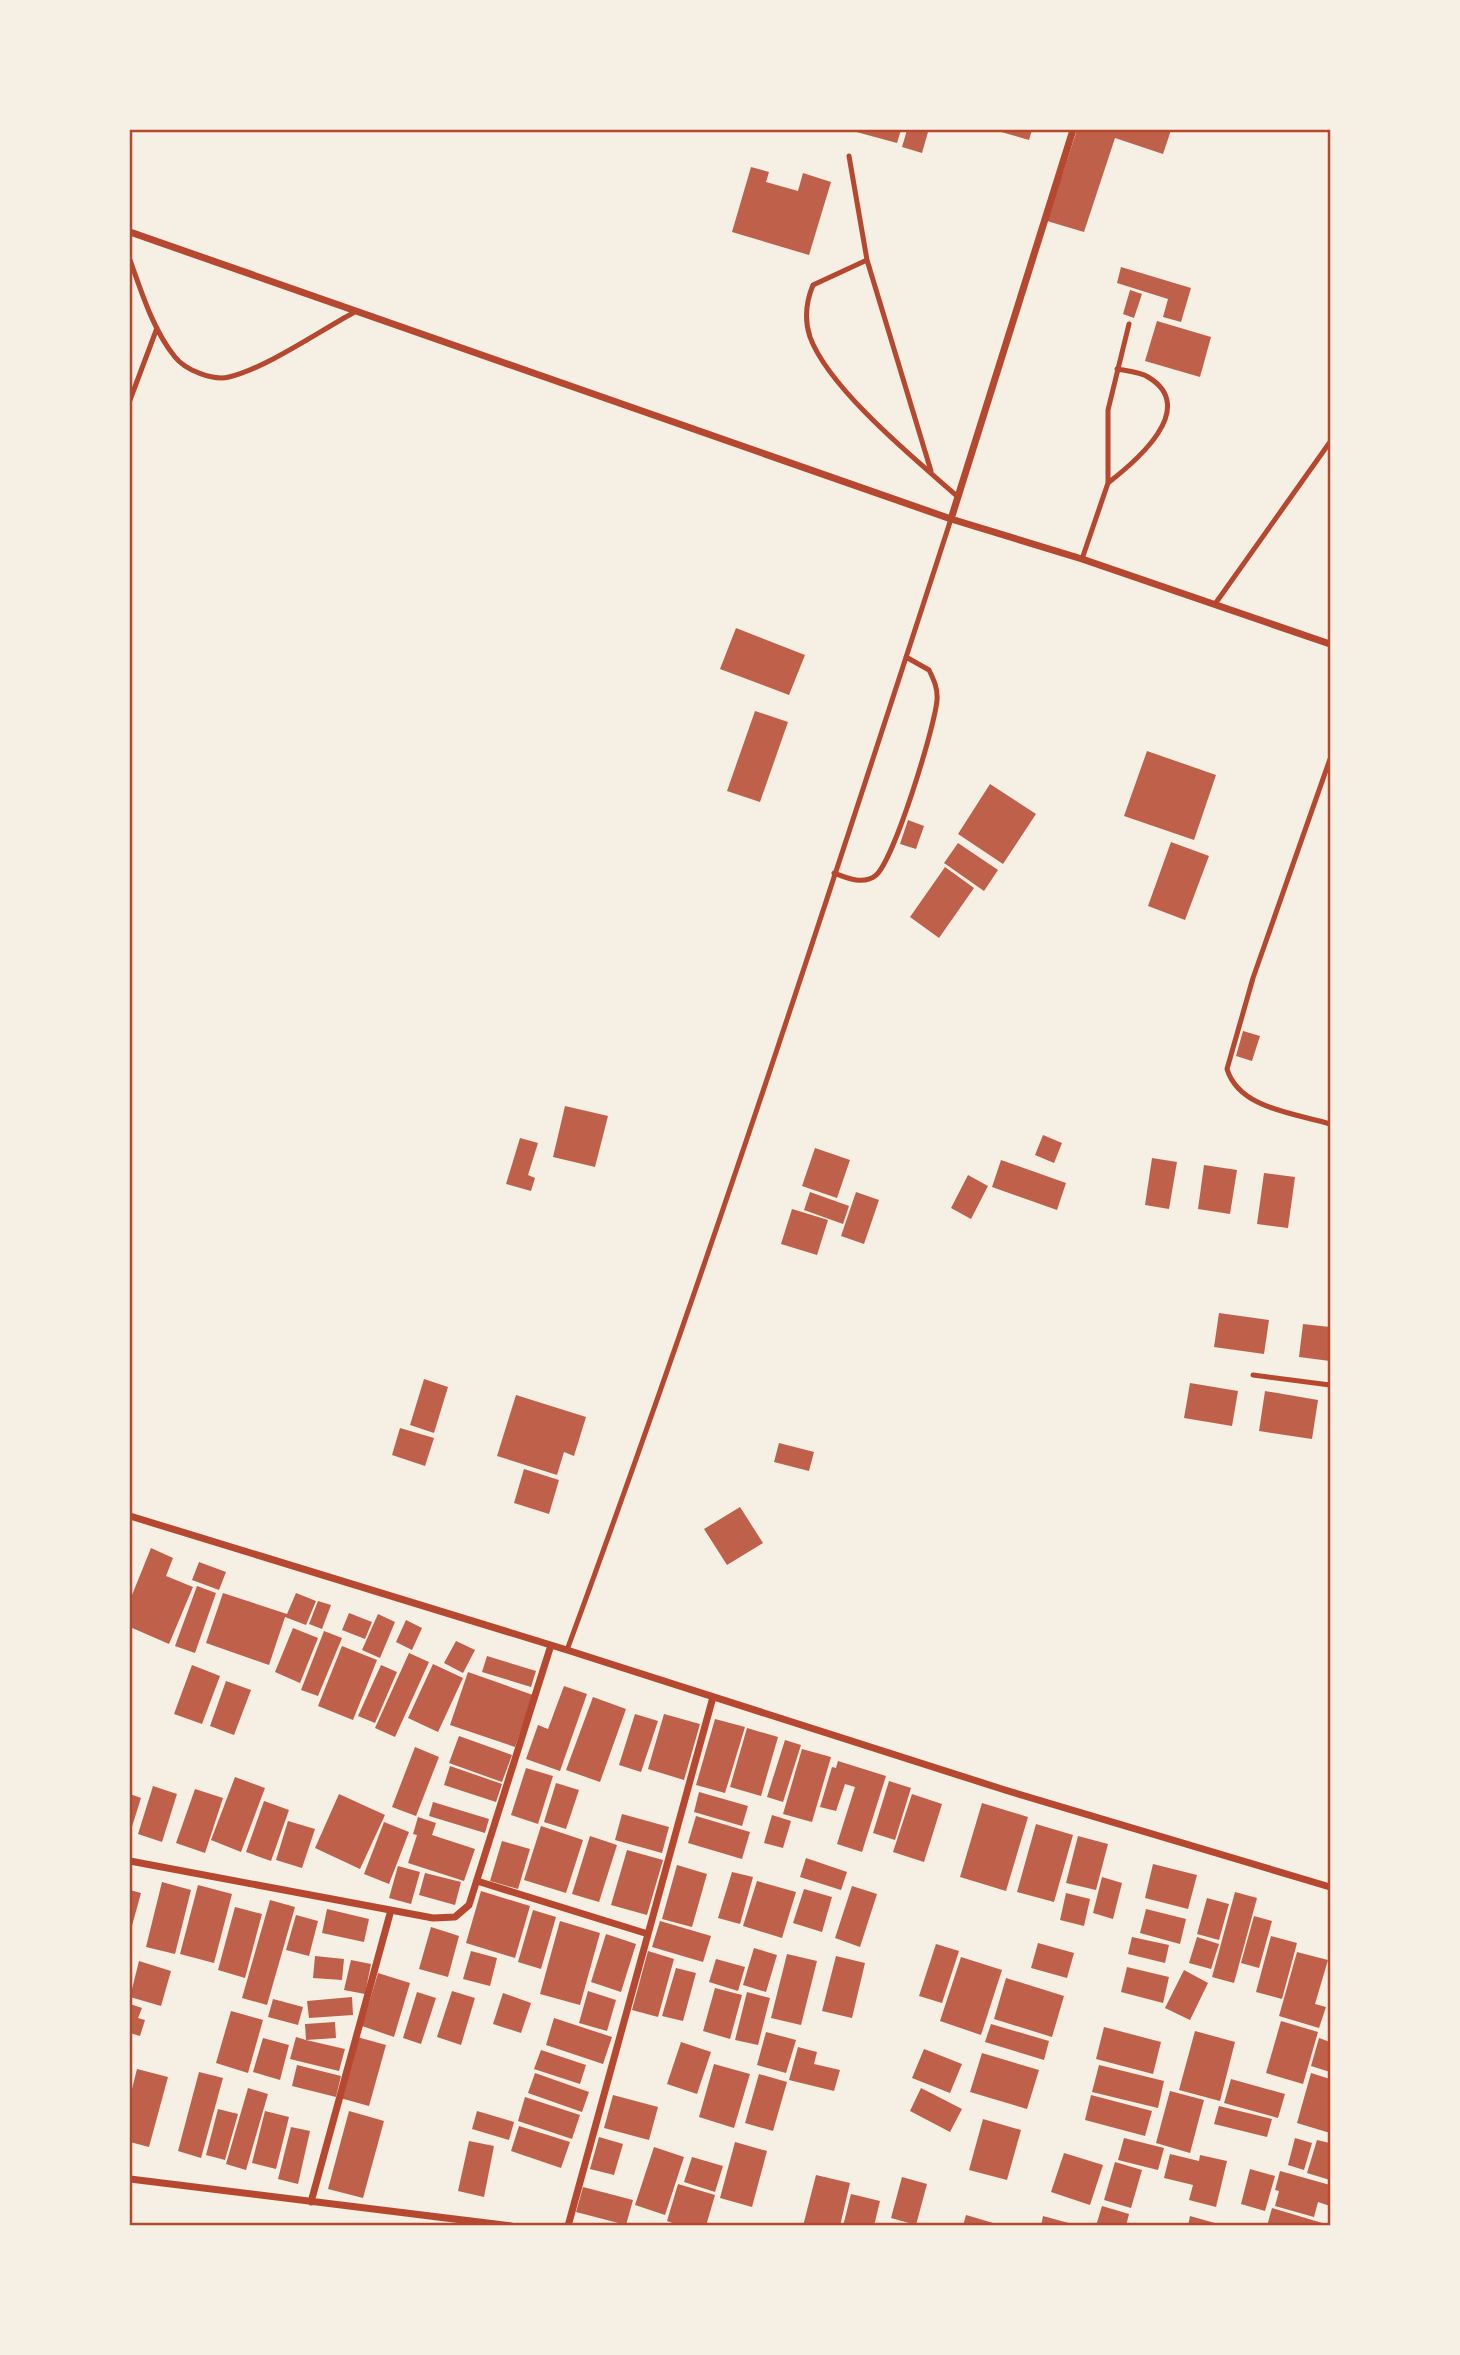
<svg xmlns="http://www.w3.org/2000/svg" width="1460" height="2355" viewBox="0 0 1460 2355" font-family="Commissioner,sans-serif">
<rect width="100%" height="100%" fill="#f6efe4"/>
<path fill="#bf614a" d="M849,130H901L897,143Z
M907,130L928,132L922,153L902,147Z
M994,130H1032L1029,140Z
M1077,130H1171L1163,154L1115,138L1084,232L1047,221Z
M751,167L769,172L766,182L798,191L803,173L831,182L809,255L732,232Z
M1121,267L1191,288L1181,322L1163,317L1168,299L1117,283Z
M1130,290L1142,294L1134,318L1123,314Z
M1157,321L1211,337L1200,377L1145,361Z
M736,628L805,655L789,695L720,669Z
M755,711L788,722L760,802L727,791Z
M1147,751L1216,775L1194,840L1124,816Z
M990,784L1036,814L1003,864L958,834Z
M908,820L924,826L916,849L900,844Z
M1171,842L1209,856L1185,920L1148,906Z
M958,843L998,870L984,891L944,863Z
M945,867L974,888L939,938L910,917Z
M1243,1031L1260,1036L1252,1061L1236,1056Z
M565,1106L608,1116L595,1167L553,1157Z
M1043,1135L1062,1143L1054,1163L1035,1155Z
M520,1138L538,1143L528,1175L535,1178L531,1191L506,1184Z
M815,1148L850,1160L837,1198L802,1186Z
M1152,1158L1177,1162L1169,1209L1145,1205Z
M1001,1160L1066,1183L1057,1210L992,1187Z
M1204,1165L1237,1170L1230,1214L1198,1209Z
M1264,1173L1295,1177L1288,1228L1257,1224Z
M968,1175L988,1186L971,1219L951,1208Z
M810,1192L849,1206L843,1224L804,1210Z
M856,1192L879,1200L864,1244L841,1236Z
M792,1209L828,1220L817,1255L781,1244Z
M1219,1313L1269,1320L1264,1354L1214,1347Z
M1303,1324L1330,1327V1361L1299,1357Z
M424,1379L448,1387L434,1433L410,1425Z
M1190,1383L1238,1391L1232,1426L1184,1418Z
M1265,1391L1318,1400L1312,1439L1259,1431Z
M516,1395L586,1417L574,1456L564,1452L557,1475L497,1456Z
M400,1428L434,1438L425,1466L392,1455Z
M779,1443L814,1452L809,1471L774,1462Z
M524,1469L559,1480L549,1514L514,1503Z
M740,1507L763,1543L727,1565L704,1529Z
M151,1548L173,1558L166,1576L193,1587L169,1644L130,1627V1600Z
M199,1562L226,1572L219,1590L192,1580Z
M197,1586L216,1593L195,1653L175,1646Z
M223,1593L287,1614L296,1593L316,1601L306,1625L285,1617L269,1665L206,1643Z
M318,1601L331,1605L322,1629L309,1624Z
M349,1613L372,1622L365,1639L342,1630Z
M378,1614L395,1622L380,1658L362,1650Z
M406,1620L422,1628L412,1650L396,1642Z
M293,1628L318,1638L300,1683L275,1672Z
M324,1631L342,1638L318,1696L301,1690Z
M456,1641L475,1650L463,1673L444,1663Z
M342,1646L377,1660L353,1720L318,1706Z
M409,1653L429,1662L395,1737L375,1728Z
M487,1656L536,1671L531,1687L482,1672Z
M433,1664L463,1678L438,1732L408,1718Z
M192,1665L220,1676L202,1724L174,1714Z
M381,1665L397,1672L375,1723L358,1716Z
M468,1672L533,1695L515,1747L450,1725Z
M226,1681L251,1690L234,1735L210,1726Z
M564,1686L587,1694L560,1771L526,1759L538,1725L548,1729Z
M593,1697L626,1709L600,1782L566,1770Z
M635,1714L658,1721L641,1772L619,1765Z
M664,1714L700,1724L684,1780L648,1769Z
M715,1719L745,1727L725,1793L696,1785Z
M747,1728L778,1737L761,1796L730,1787Z
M459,1736L512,1755L502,1782L449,1763Z
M785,1740L801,1745L783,1802L767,1797Z
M415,1747L439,1757L416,1816L392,1807Z
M802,1749L831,1757L812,1822L783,1814Z
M838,1761L886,1776L862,1852L837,1844L855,1787L845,1784L836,1811L820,1807L832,1767L836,1768Z
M450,1766L502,1784L496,1802L444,1785Z
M526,1768L553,1776L538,1824L511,1815Z
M235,1777L265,1788L241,1852L211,1840Z
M889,1781L911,1788L895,1840L873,1833Z
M556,1783L579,1790L566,1829L544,1822Z
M153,1786L177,1794L162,1842L138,1834Z
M195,1789L223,1798L205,1853L176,1843Z
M699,1792L748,1806L742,1826L694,1812Z
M130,1794L141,1798L130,1833Z
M339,1794L385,1815L360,1869L315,1848Z
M912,1794L942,1804L924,1862L893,1852Z
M264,1801L289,1810L271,1861L246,1852Z
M433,1802L489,1819L485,1833L429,1816Z
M982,1803L1028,1817L1006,1891L960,1877Z
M622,1814L669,1827L662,1853L615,1840Z
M772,1815L791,1821L783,1848L764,1843Z
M696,1816L750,1832L742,1859L688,1843Z
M418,1817L436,1823L432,1835L475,1849L464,1881L408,1863L417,1835L413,1834Z
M288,1821L315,1829L302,1868L276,1860Z
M384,1822L409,1832L389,1884L364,1874Z
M1036,1824L1073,1835L1054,1902L1017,1892Z
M541,1826L583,1840L566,1893L524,1880Z
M590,1836L617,1845L599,1902L572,1894Z
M1078,1836L1108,1844L1096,1890L1066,1883Z
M502,1841L530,1849L518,1889L490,1881Z
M627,1850L663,1860L647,1915L611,1905Z
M806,1858L847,1872L841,1890L800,1877Z
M1153,1864L1197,1875L1188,1909L1145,1898Z
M677,1865L707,1874L692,1927L662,1919Z
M398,1866L420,1872L411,1904L389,1898Z
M732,1872L753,1877L740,1924L718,1918Z
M425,1873L461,1882L455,1905L419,1895Z
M1102,1877L1122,1883L1113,1919L1093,1913Z
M757,1881L796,1892L782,1938L743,1926Z
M162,1882L191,1890L175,1954L146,1947Z
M198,1885L232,1894L214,1963L180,1954Z
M852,1886L877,1894L860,1947L835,1938Z
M804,1889L832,1897L822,1932L793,1923Z
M130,1890L141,1893L130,1933Z
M481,1891L530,1906L515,1958L466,1943Z
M1235,1892L1257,1898L1234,1983L1212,1977Z
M1066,1893L1090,1899L1084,1926L1060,1920Z
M1207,1898L1229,1904L1219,1940L1197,1934Z
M270,1900L295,1907L267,2005L242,1998Z
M235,1907L262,1914L245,1978L218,1970Z
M327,1909L369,1919L364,1942L322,1933Z
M1146,1909L1186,1919L1180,1944L1140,1933Z
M533,1910L556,1917L541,1969L518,1962Z
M296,1915L318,1921L309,1956L286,1950Z
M1254,1916L1272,1921L1259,1968L1241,1963Z
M560,1921L600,1933L580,2005L540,1994Z
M660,1921L711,1936L703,1962L652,1947Z
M431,1927L459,1936L448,1977L419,1969Z
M606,1934L636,1944L621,1992L591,1982Z
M1271,1936L1297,1943L1282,1999L1256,1992Z
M1132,1937L1169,1945L1165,1963L1128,1954Z
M1197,1937L1219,1944L1211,1969L1189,1963Z
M1038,1943L1074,1953L1067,1978L1031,1968Z
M936,1944L959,1951L942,2003L919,1996Z
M754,1948L777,1955L766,1992L743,1985Z
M471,1951L497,1958L490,1986L463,1979Z
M648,1951L674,1959L658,2017L632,2010Z
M1297,1952L1328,1960L1315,2004L1326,2007L1319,2028L1279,2016Z
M787,1954L817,1961L801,2025L771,2018Z
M315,1956L344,1959L342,1980L313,1978Z
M836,1956L865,1963L852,2018L822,2011Z
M961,1957L1002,1970L981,2035L940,2021Z
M716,1959L745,1967L738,1991L709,1982Z
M351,1960L371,1964L365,1994L344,1990Z
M139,1961L171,1971L161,2006L130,1997Z
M1127,1967L1169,1977L1163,2003L1121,1992Z
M676,1968L696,1973L683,2021L662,2016Z
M1184,1970L1208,1983L1190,2020L1165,2008Z
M378,1973L410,1983L394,2037L362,2026Z
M1006,1978L1064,1996L1052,2037L994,2019Z
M715,1988L742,1995L730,2039L703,2031Z
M452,1991L475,1998L461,2045L437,2037Z
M588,1991L616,2000L607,2031L579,2023Z
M417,1992L436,1998L421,2044L403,2038Z
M747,1992L770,1998L758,2045L735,2040Z
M503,1993L531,2003L521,2033L493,2024Z
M352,1997L353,2015L309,2018L307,2001Z
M273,1999L303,2007L298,2025L268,2017Z
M130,2004L142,2008L138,2018L145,2020L140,2036L130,2033Z
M231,2011L263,2020L248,2073L216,2063Z
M554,2018L612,2037L603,2064L546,2045Z
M1281,2021L1318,2032L1303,2084L1266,2073Z
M335,2022L336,2038L306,2040L345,2049L339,2071L290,2059L296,2037L306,2040L305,2024Z
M991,2024L1049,2041L1044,2060L985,2042Z
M1104,2027L1161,2042L1153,2074L1096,2059Z
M1195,2031L1235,2042L1220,2101L1179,2090Z
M766,2032L796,2040L786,2073L757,2065Z
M357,2037L386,2045L369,2106L340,2098Z
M263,2038L289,2045L280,2080L253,2072Z
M1319,2038L1330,2042V2072L1311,2066Z
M681,2042L711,2052L697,2094L667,2084Z
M798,2047L817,2052L814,2064L840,2070L834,2091L789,2080Z
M924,2049L962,2064L950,2093L912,2078Z
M541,2050L586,2065L580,2084L534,2069Z
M982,2053L1039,2070L1027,2109L970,2092Z
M714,2064L750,2074L734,2128L699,2117Z
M297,2065L341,2076L336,2097L292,2086Z
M1099,2065L1164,2081L1158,2108L1092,2092Z
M137,2069L168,2077L149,2147L130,2142V2097Z
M199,2072L223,2078L201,2158L178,2151Z
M535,2073L589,2092L582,2112L528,2093Z
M1311,2073L1330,2079V2133L1297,2123Z
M759,2074L787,2082L773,2131L745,2123Z
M1231,2079L1285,2094L1278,2118L1224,2103Z
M248,2088L268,2094L246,2170L226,2164Z
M921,2088L962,2109L950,2132L910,2111Z
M1170,2091L1204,2100L1190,2153L1156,2143Z
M613,2095L658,2107L649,2140L604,2128Z
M1091,2095L1152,2111L1145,2136L1085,2120Z
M525,2097L580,2115L572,2139L518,2121Z
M1219,2106L1272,2119L1267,2137L1214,2124Z
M218,2109L238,2114L225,2160L206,2155Z
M265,2111L289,2117L276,2169L252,2163Z
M349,2111L384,2121L363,2198L328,2189Z
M477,2111L514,2122L509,2140L472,2129Z
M983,2119L1021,2130L1007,2180L969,2170Z
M519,2126L570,2142L561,2168L511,2151Z
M291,2127L310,2131L298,2184L278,2179Z
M599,2137L623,2144L614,2175L590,2169Z
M1124,2138L1164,2148L1158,2170L1118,2160Z
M1295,2138L1312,2143L1304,2170L1288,2165Z
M1317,2140L1330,2143V2180L1307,2173Z
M469,2141L494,2146L484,2197L458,2191Z
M735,2142L767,2151L752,2207L720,2198Z
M654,2147L684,2157L665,2215L635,2205Z
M1064,2153L1103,2165L1090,2205L1051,2192Z
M1170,2154L1199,2161L1200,2155L1227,2161L1216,2207L1189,2200L1193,2185L1164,2178Z
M692,2157L723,2166L715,2192L684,2182Z
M1115,2162L1142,2170L1131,2208L1104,2200Z
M1250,2169L1275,2176L1265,2211L1241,2204Z
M1280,2171L1330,2185V2206L1318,2202L1314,2217L1275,2206L1279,2191L1275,2190Z
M816,2175L850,2183L840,2226H803Z
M902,2177L927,2184L916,2225L891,2218Z
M678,2184L715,2195L706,2226H681L667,2221Z
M583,2187L633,2200L626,2225L576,2212Z
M851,2194L880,2201L874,2226H843Z
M1102,2206L1129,2214L1126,2226H1096Z
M1272,2208L1329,2225V2226H1267Z
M966,2215L1000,2225V2226H963Z
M1043,2216L1076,2225V2226H1041Z
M1190,2216L1222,2225V2226H1188Z"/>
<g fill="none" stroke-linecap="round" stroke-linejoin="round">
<path stroke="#b5482f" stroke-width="5" d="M849,156L867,260L931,471
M130,260C142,293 153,330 175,357C185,370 213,381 229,377C266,368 318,332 353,313
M867,260L813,285C806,302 804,319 810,337C829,389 916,460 958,497
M130,400L157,328
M1108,483C1135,462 1200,408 1148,377C1140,372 1127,371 1117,369
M1082,559L1108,483V410L1129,324
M1215,604L1330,442
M1330,759L1253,978L1227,1069C1239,1109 1295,1113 1330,1124
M834,873C847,878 863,885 875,876C893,864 935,726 937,700C938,689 934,680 929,670L906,657
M1253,1375L1330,1385
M567,1650C705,1276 828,898 951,519"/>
<path stroke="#b5482f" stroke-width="7" d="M130,232L951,519L1082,559L1330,644
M951,519L1073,130
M130,1516L567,1650L1005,1790L1330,1887
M130,1861L433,1918L455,1917L469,1905L551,1645
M477,1881L648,1934
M130,2179L511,2226
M311,2202L391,1910
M568,2226L713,1697"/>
</g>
<rect width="1460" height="2355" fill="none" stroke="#f6efe4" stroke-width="262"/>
<rect x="131" y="131" width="1198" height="2093" fill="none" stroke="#b5482f" stroke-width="2.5"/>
</svg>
